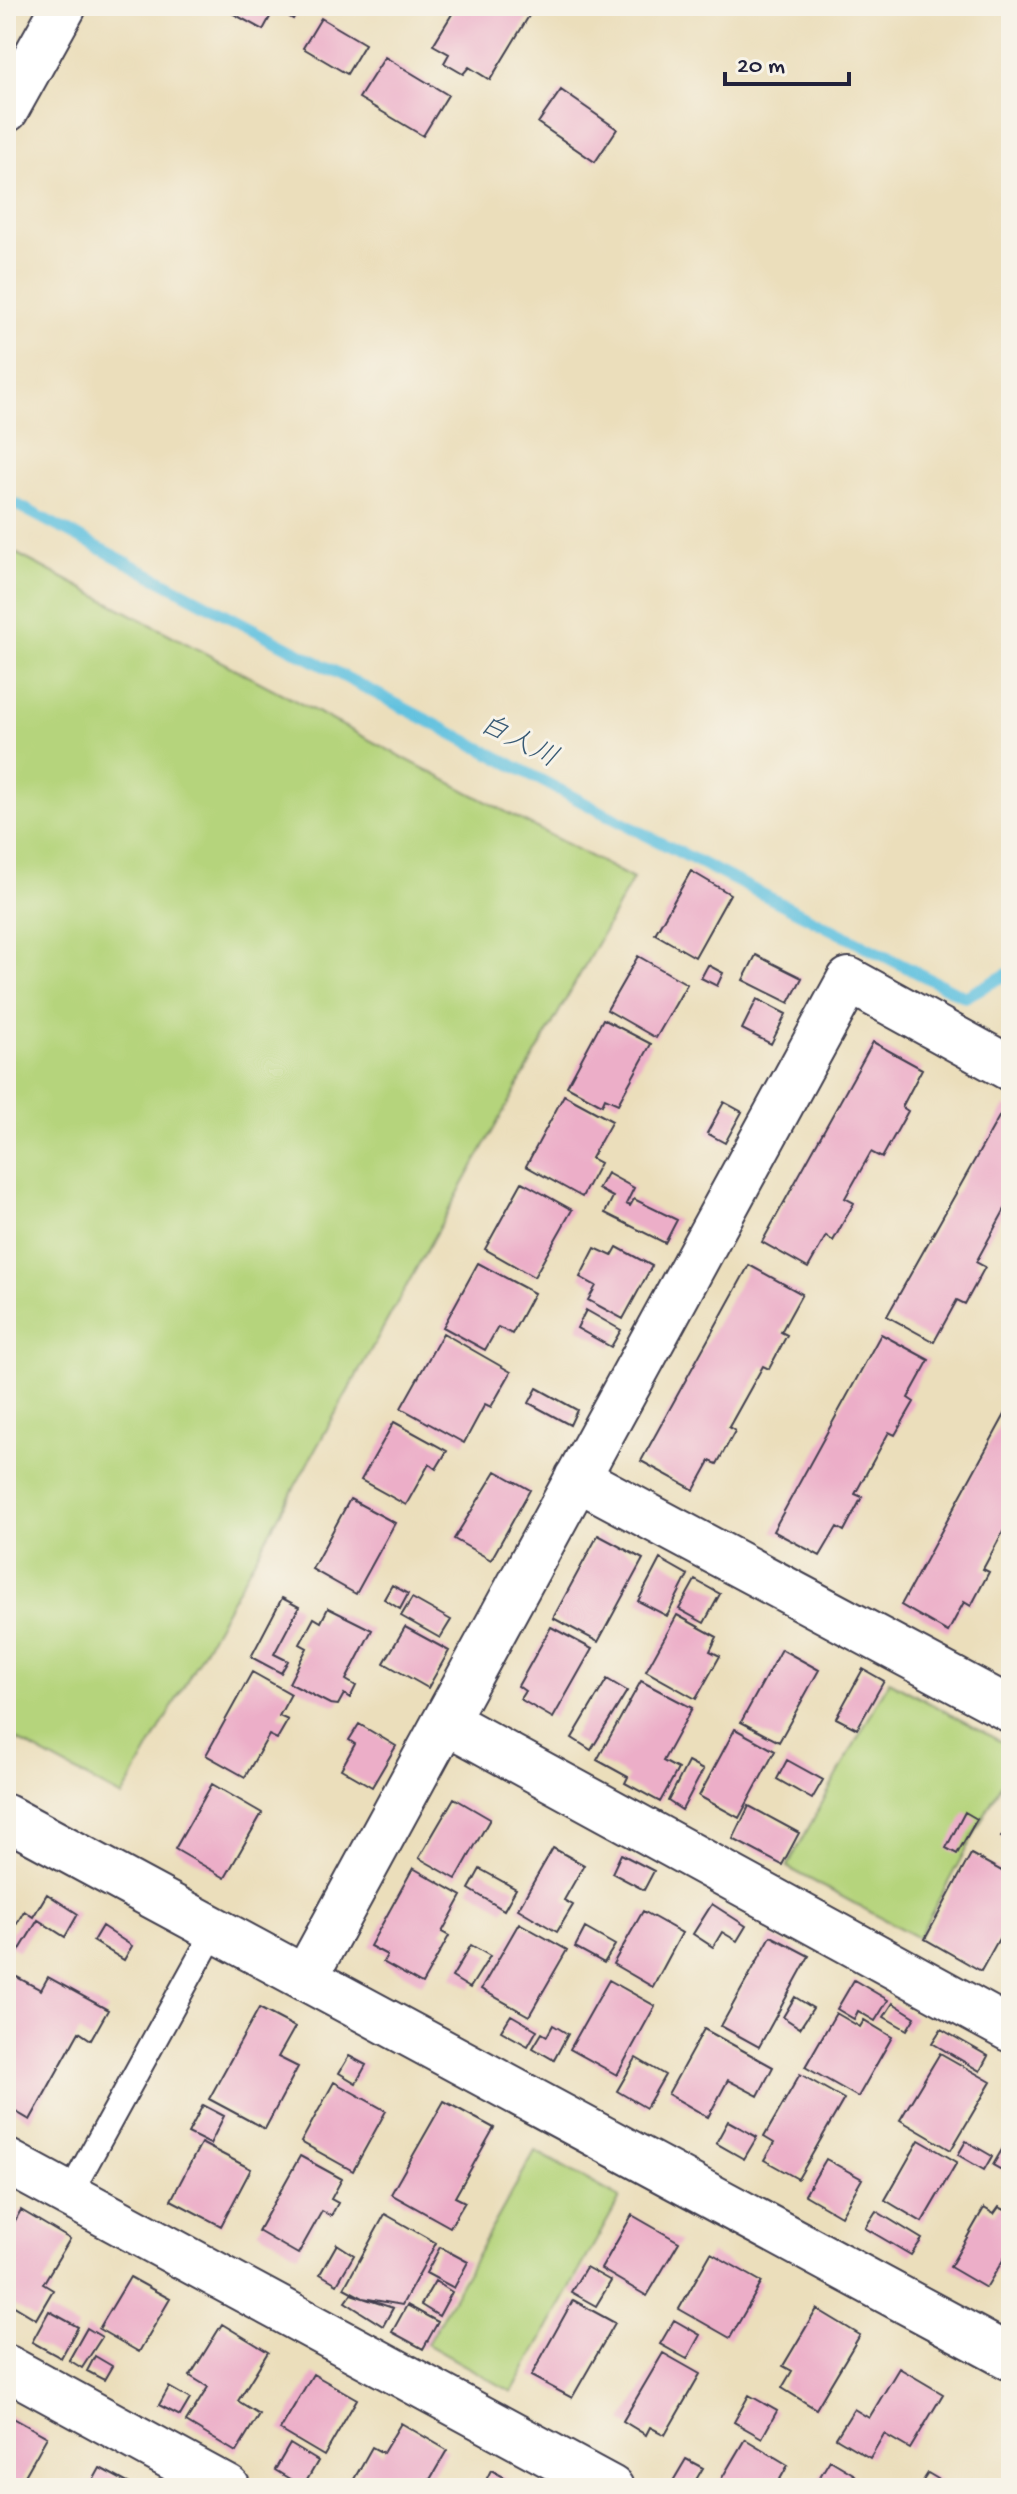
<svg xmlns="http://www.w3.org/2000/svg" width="1017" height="2494" viewBox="0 0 1017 2494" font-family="'Gochi Hand','Klee One',sans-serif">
<rect width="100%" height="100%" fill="#f7f3e8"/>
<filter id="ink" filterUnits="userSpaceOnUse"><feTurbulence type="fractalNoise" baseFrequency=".0125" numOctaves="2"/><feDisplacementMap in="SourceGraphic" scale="16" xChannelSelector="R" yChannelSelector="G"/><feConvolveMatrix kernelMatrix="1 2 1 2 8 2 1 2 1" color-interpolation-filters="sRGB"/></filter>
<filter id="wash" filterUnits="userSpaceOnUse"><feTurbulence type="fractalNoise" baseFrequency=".006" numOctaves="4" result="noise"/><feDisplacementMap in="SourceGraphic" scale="32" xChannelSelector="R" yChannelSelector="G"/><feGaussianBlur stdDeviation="1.8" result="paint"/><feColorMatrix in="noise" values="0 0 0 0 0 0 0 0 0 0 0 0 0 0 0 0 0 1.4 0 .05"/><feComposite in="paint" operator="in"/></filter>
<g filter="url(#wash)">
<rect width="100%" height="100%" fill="#ebdebb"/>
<path fill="#b5d47b" stroke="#6c7b5b" stroke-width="2" d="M6,548L633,879L122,1797L6,1734Z
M889,1681L1011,1747V1766L918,1938L787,1867Z
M535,2151L620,2198L512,2392L427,2344Z"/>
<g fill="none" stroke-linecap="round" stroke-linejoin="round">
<path stroke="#61c1df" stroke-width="12" d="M6,499L634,829L965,997L1011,972"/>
</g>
<g id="blocks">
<path fill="#ecaec8" d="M219,6H300L293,19L275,8L263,30Z
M457,6H535L490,80L469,67L463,74L444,63L449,54L433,45Z
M321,18L365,44L347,74L303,48Z
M385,57L448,95L423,136L359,98Z
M561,90L617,129L595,162L538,123Z
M691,871L730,894L695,957L655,934Z
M756,955L802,978L789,1003L743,980Z
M638,956L687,984L656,1038L607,1010Z
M708,965L723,973L717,986L701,978Z
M757,999L786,1014L771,1044L742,1029Z
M603,1019L651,1044L618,1104L605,1098L602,1105L567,1086Z
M873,1042L922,1069L902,1107L908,1111L882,1158L871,1152L845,1198L854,1203L833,1241L826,1236L808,1268L762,1242Z
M564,1095L612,1121L591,1158L600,1163L582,1197L526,1166Z
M724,1102L742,1112L725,1143L707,1133Z
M1005,1106L1011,1109V1212L1005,1209L976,1262L985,1267L965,1304L957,1300L934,1342L887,1316Z
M607,1173L634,1188L626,1204L630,1206L634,1199L677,1220L665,1243L605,1213L613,1197L598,1189Z
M522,1182L572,1210L534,1277L485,1249Z
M617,1247L652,1266L623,1319L588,1300L596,1286L580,1277L595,1248L612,1256Z
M478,1263L534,1293L512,1334L498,1327L485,1350L443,1327Z
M749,1265L802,1294L781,1332L787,1335L769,1369L763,1366L729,1427L735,1431L717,1464L710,1461L694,1490L641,1461Z
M586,1310L621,1330L611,1347L577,1328Z
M443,1333L511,1372L491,1407L485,1404L464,1443L401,1408Z
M881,1334L929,1360L908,1398L914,1402L895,1435L889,1432L855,1494L862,1497L844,1531L837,1527L820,1556L773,1531Z
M537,1388L577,1410L570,1425L529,1403Z
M1008,1409L1011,1517L983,1569L989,1572L971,1606L964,1602L948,1632L901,1605Z
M394,1422L447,1451L436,1469L429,1464L406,1505L361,1480Z
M496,1471L530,1490L491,1560L454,1539Z
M350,1499L395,1523L356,1594L312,1569Z
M598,1535L643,1559L598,1642L553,1618Z
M660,1559L688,1575L667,1616L638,1601Z
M695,1580L720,1594L704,1623L679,1609Z
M392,1585L408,1594L400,1609L384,1599Z
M282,1598L299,1607L274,1654L288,1661L281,1673L251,1657Z
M412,1598L451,1620L440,1638L401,1616Z
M328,1608L372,1630L346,1680L356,1686L350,1698L344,1694L338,1705L330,1704L289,1683L307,1648L300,1644L314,1618L321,1622Z
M677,1615L717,1637L710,1651L720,1656L696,1699L646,1671Z
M405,1627L449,1651L428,1688L384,1663Z
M551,1627L592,1649L553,1718L520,1699L525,1691L518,1686Z
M781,1649L819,1670L779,1742L741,1722Z
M863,1669L884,1681L857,1729L836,1718Z
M252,1672L291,1694L279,1716L288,1720L277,1739L269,1735L245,1777L206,1755Z
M607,1679L627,1691L591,1750L572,1738Z
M641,1681L692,1708L663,1761L678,1769L660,1802L625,1783L628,1777L597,1760Z
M359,1724L396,1746L372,1787L341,1769L355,1744L349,1740Z
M735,1729L775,1751L739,1818L699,1796Z
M787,1760L823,1780L812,1799L777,1779Z
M688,1762L703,1770L682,1810L668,1801Z
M212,1784L262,1813L225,1878L175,1849Z
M454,1798L490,1819L456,1879L419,1858Z
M749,1806L799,1833L782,1865L733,1839Z
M965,1812L977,1819L957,1854L946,1848Z
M1011,1820V1842L1001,1837Z
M553,1848L584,1865L564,1900L573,1905L557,1932L518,1909Z
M621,1854L654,1871L644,1890L612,1873Z
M971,1854L1011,1876V1917L981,1971L925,1939Z
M413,1868L462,1896L442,1932L449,1936L422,1984L383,1962L387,1955L370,1946Z
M480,1869L516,1889L504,1910L469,1889Z
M47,1894L78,1914L65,1937L38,1920L19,1951L6,1943L24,1911L33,1917Z
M712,1904L746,1926L737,1941L722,1932L713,1947L693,1934Z
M643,1911L682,1933L653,1987L613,1964Z
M519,1923L567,1950L529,2016L481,1989Z
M102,1926L132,1946L124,1960L93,1941Z
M585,1928L615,1945L604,1963L575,1947Z
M771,1936L809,1956L759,2047L721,2026Z
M471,1945L490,1956L470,1988L452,1977Z
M13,1975L41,1990L48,1977L108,2010L91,2040L79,2032L30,2120L6,2106V1988Z
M609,1980L655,2006L617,2075L570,2049Z
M854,1980L888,2000L875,2021L858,2011L854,2019L837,2009Z
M795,1997L813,2008L800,2028L783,2017Z
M893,2003L915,2017L907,2030L884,2017Z
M259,2008L295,2027L278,2057L298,2067L265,2129L209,2099Z
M836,2013L860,2027L864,2020L892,2037L858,2097L805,2067Z
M511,2015L537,2030L528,2046L501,2031Z
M553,2025L568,2034L554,2060L533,2048L542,2033L547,2036Z
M704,2029L773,2067L758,2096L728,2080L708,2117L668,2094Z
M941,2029L988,2056L980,2071L932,2043Z
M940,2053L991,2082L951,2150L900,2120Z
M349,2056L366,2065L356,2083L339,2073Z
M636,2058L665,2075L646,2108L617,2091Z
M800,2074L844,2099L798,2179L764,2160L774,2143L764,2137Z
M334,2082L386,2111L353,2171L301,2142Z
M444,2101L494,2128L455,2197L465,2202L450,2227L391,2194Z
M203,2105L224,2116L210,2144L188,2133Z
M728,2121L757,2137L744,2159L716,2143Z
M1011,2134V2175L993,2165Z
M919,2140L957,2162L922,2222L885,2200Z
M966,2141L992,2156L984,2170L958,2155Z
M201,2143L251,2169L221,2226L171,2200Z
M300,2156L342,2179L331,2199L338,2203L331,2216L322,2211L298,2254L258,2231Z
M826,2159L862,2179L841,2216L805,2195Z
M999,2207L1011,2213V2247L986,2288L950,2267L984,2208L994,2214Z
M21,2210L70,2239L43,2284L53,2290L36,2319L6,2301V2236Z
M876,2211L922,2239L911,2255L865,2228Z
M385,2214L436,2243L402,2305L363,2298L344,2288Z
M632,2215L679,2242L647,2296L601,2269Z
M337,2244L354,2255L337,2284L320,2274Z
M440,2247L468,2262L454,2288L426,2273Z
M711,2253L762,2282L730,2338L679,2309Z
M586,2267L611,2281L596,2306L571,2292Z
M130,2277L170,2299L139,2352L99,2329Z
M435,2281L452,2292L439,2316L421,2305Z
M351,2294L393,2308L383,2326L345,2302Z
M573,2300L615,2323L572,2398L531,2376Z
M407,2305L438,2322L423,2349L392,2332Z
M817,2309L860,2335L816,2409L782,2388L792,2371L783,2366Z
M49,2311L78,2327L61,2358L32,2342Z
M674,2320L700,2335L687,2359L660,2344Z
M222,2324L268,2352L238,2401L259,2414L236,2452L186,2422L208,2387L190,2376Z
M87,2328L102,2337L82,2368L69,2360Z
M663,2353L700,2374L665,2435L650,2427L646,2435L623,2421Z
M95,2356L112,2366L104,2380L87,2371Z
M899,2368L943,2394L910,2449L884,2434L870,2458L836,2438L854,2409L869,2418Z
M313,2374L357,2399L324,2456L280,2430Z
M169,2387L190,2399L180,2416L159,2405Z
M749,2395L777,2411L762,2438L734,2422Z
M8,2415L47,2437L18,2488L6,2485Z
M401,2423L447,2450L425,2488H349L372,2447L383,2453Z
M745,2439L788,2465L775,2488H716Z
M290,2444L318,2461L303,2487L275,2470Z
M686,2459L703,2468L691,2488L673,2481Z
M830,2460L855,2475L846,2488H813Z
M100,2468L137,2488H89Z
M491,2470L524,2488H482Z
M928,2473L953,2488H927L921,2484Z"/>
</g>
</g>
<g filter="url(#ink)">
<use href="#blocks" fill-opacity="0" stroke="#403e4e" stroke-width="2"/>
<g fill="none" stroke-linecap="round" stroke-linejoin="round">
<g stroke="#403e4e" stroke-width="28">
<path id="service" d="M69,2195L206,1946"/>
</g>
<g stroke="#403e4e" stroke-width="48">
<path id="minor" d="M6,110L64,6
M577,1478L1011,1710
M445,1721L1011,2030
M6,1817L1011,2358
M306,1976L849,980L1011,1069
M6,2161L611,2488
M6,2367L228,2488"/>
</g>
<use href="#service" stroke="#fff" stroke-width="24"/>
<use href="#minor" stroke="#fff" stroke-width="44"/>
</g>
</g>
<g text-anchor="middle" stroke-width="6" stroke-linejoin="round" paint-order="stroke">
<g font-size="28" font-style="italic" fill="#385a74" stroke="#f7f3e8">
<text transform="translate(520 739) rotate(27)" y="10">白人川</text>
</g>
</g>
<rect width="1017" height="2494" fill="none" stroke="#f7f3e8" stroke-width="32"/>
<path d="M725 72v12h124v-12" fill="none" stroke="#22223b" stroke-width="4"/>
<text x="737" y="72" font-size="24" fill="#22223b" stroke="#f7f3e8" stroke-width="6" paint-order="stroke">20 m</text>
</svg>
